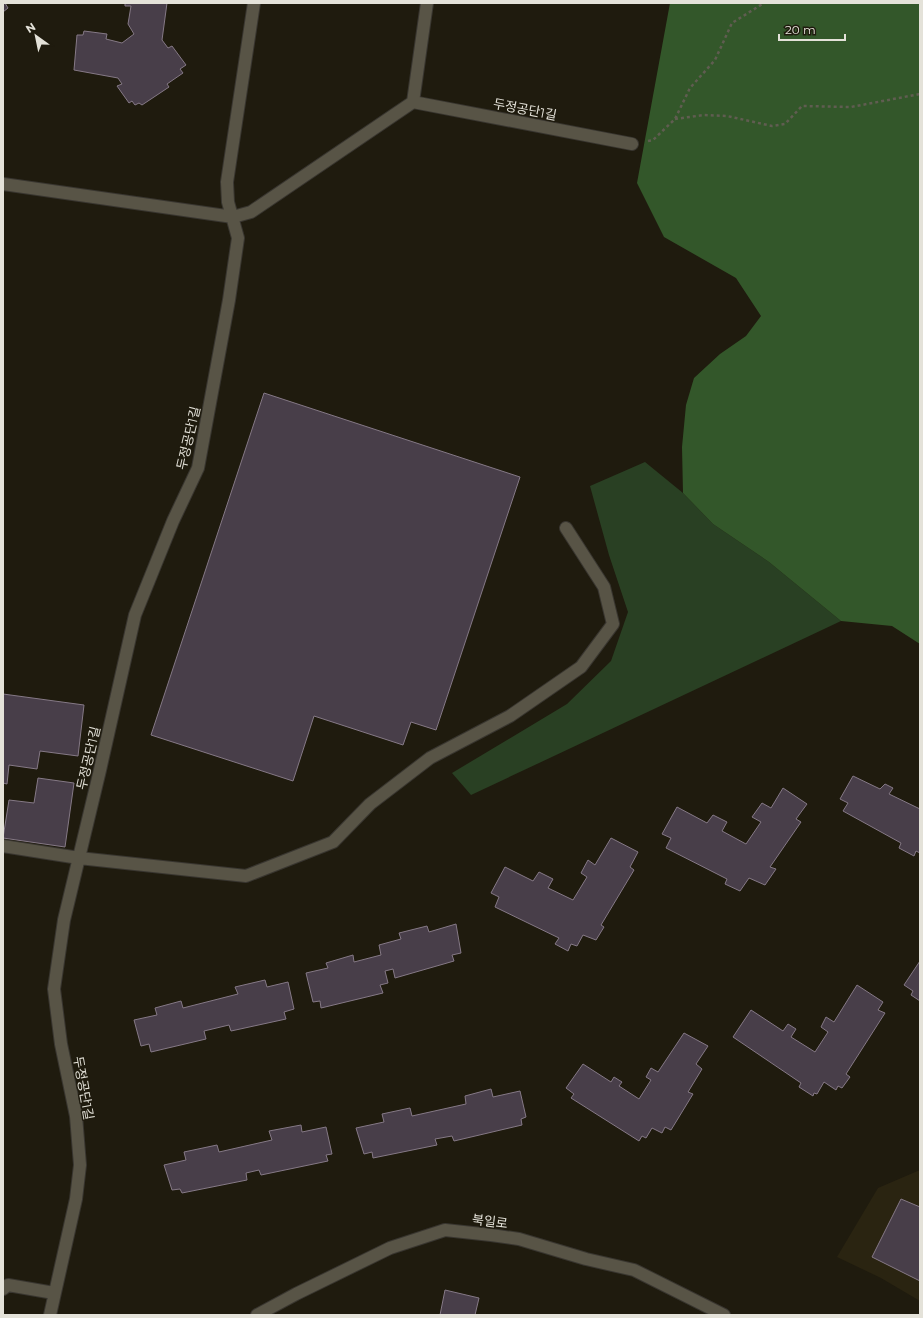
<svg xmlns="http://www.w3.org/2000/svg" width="923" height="1318" viewBox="0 0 923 1318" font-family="Montserrat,'Noto Sans KR',sans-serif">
<rect width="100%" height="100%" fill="#1f1b0e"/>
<path fill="#2a2411" d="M920,1170V1301L881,1278L837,1257L878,1188Z"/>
<path fill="#294023" d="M645,462L683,493L713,524L769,562L841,621L471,795L452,773L567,704L611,661L628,612L609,555L590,486Z"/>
<path fill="#33572a" d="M670,3H920V644L892,626L841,621L769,562L713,524L683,493L682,447L686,405L694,378L720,354L746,336L761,316L736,278L664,237L637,183Z"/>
<path fill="#483e49" stroke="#857986" d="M3,3H5L8,8L3,12Z
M125,3H167L162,40L168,48L172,46L186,65L180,69L183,73L167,84L169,87L142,105L139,103L135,105L132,101L129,103L117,86L122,84L118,78L74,70L77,35H83L84,31L107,34L106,39L122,43L134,34L128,24L131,6H125Z
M264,393L520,477L436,730L411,722L403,745L314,716L293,781L151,735Z
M3,694L84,705L78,756L40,751L37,769L9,765L7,784L3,783Z
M853,776L880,789L885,784L893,788L889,794L920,809V853L916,851L914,856L899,848L901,843L843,811L848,803L840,799Z
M38,778L74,783L65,847L3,838L9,800L34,803Z
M783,788L807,804L796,819L801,822L770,867L776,869L765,885L749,878L740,891L725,884L727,879L666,848L671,838L662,834L677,807L707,823L713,815L727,822L722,831L746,844L761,822L752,817L762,803L771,808Z
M611,838L638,852L630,867L634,870L601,925L604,927L596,940L583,935L577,946L571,944L568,951L555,944L559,938L495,907L499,897L491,893L505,867L533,881L539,872L553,879L548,888L573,900L587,877L581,873L588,860L595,865Z
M456,924L461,953L452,955L454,961L395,978L393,969L385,971L388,983L380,985L383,993L321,1008L320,1001L313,1002L306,973L328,968L326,963L353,955L354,962L381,955L379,945L401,939L399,933L427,926L429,932Z
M920,961V1001L911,995L913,991L904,985Z
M265,980L267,987L288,982L294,1009L284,1012L286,1019L231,1031L229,1025L204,1031L206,1039L151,1052L149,1044L141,1046L134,1020L157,1015L155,1008L181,1001L183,1008L238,994L235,987Z
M857,985L883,1002L878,1010L885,1013L846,1074L850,1077L842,1088L838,1086L836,1090L824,1082L817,1094L814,1093L813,1096L799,1087L801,1083L733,1037L751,1010L783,1031L788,1024L796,1029L791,1037L815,1052L828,1032L821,1027L826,1017L834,1022Z
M684,1033L708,1046L696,1064L702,1069L688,1092L693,1094L671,1130L665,1127L662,1133L652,1128L646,1138L642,1136L639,1141L571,1098L574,1094L566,1088L583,1064L611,1082L614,1077L622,1082L619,1086L639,1099L651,1080L646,1077L651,1068L658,1072Z
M491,1089L493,1097L520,1091L526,1117L521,1119L522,1125L454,1141L452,1136L435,1139L437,1145L373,1158L372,1152L364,1154L356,1128L384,1122L382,1114L410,1108L412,1116L466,1104L465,1096Z
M301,1125L302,1132L326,1127L332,1154L326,1155L328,1161L261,1175L259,1170L246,1173L247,1180L182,1193L180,1189L172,1190L164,1165L186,1160L184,1152L217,1145L219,1152L272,1140L269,1131Z
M901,1199L920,1207V1281L872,1257Z
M445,1290L479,1298L475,1315H440Z"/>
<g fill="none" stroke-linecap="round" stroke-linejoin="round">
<g stroke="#393630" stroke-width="14">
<path id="minor" d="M413,102L427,3
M3,184L233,217L251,212L413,102L632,144
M3,846L79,858L246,876L333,842L370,804L430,758L510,716L581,667L613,624L604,587L566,528
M3,1289L8,1285L54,1293
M50,1315L76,1199L80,1165L76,1116L61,1044L54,989L64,920L100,770L135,615L173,521L198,468L229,300L238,238L228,202L227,182L254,3
M257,1315L296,1294L390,1248L445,1230L491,1235L519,1239L586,1259L634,1270L724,1315"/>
</g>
<path stroke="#605d51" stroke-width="2.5" stroke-dasharray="3 3" stroke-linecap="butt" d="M675,119L704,115L727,116L772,126L785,124L802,106L851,107L920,94
M648,141L653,140L675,119L690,88L715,60L732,23L764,3"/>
<use href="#minor" stroke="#585446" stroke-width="12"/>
</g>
<g text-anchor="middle" stroke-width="3" stroke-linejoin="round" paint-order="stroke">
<g font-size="13" fill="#e4e2d9" stroke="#1f1b0e">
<text transform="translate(525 109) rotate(11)" y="5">두정공단1길</text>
<text transform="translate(188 438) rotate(-77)" y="5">두정공단1길</text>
<text transform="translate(88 758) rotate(-77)" y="5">두정공단1길</text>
<text transform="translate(84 1088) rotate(80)" y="5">두정공단1길</text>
<text transform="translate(490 1221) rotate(7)" y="5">북일로</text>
</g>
</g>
<rect width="923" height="1318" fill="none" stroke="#e4e2d9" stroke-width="8"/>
<g transform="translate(36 36) rotate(327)" stroke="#1f1b0e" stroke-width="3" paint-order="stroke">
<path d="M0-3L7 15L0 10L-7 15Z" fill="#e4e2d9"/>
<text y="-6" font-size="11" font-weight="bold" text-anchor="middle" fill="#e4e2d9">N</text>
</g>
<path d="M779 34v6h66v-6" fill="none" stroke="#e4e2d9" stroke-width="2"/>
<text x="785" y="34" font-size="12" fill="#e4e2d9" stroke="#1f1b0e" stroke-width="3" paint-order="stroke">20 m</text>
</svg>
